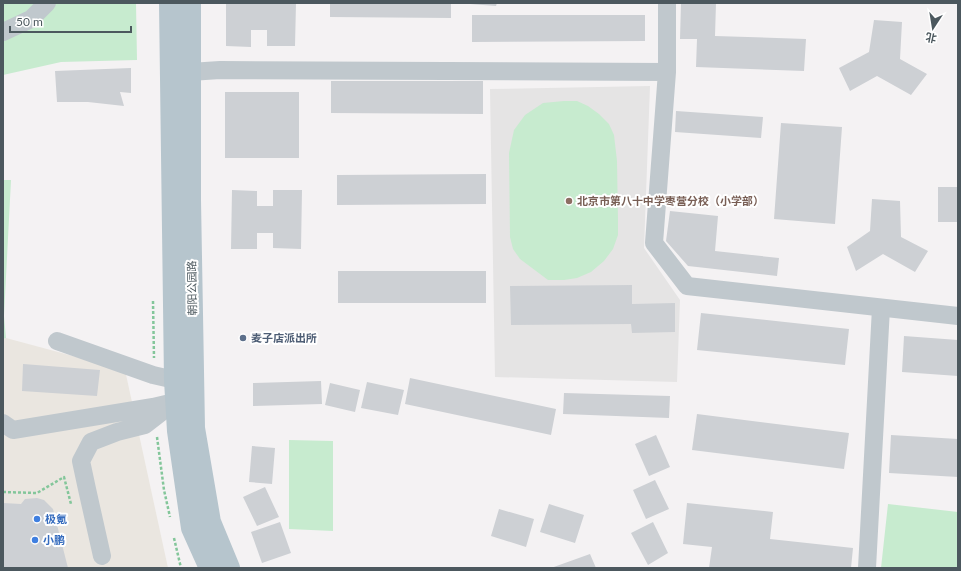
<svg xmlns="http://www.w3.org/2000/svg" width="961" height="571" viewBox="0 0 961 571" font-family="Lato,'Noto Sans SC',sans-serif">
<rect width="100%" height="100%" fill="#f4f2f3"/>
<path fill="#eae6e0" d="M6,338L125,370L168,568H3V339Z"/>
<path fill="#e5e4e4" d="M650,86L644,248L680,300L677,382L495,377L490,89Z"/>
<path fill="#c7ebcf" d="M3,3H136L137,60L61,62L3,75Z
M564,101H577L588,106L599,114L609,124L614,135L617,161L618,220V235L613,249L604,261L591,272L577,278L564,280H548L520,259L513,249L510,237L509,153L514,130L525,115L543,103Z
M3,180H11L4,316L6,338L3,339Z
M289,440L333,441V531L289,529Z
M888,504L958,512V568H881Z"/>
<path fill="#cdd0d4" d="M226,3H296L295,46H267V30H251V47L226,46Z
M330,3H451V18L330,17Z
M470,3H497L496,6L470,4Z
M681,3H716L715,36L806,39L804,71L696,67L697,39H680Z
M472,15H645V41L472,42Z
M874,20L902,22L900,59L927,74L911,95L877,76L850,91L839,68L869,52Z
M131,68V93L120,92L124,106L88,102H57L55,71Z
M331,81H483V114L331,113Z
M225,92H299V158H225Z
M676,111L763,117L761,138L675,132Z
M781,123L842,127L835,224L774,219Z
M486,174V204L337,205V175Z
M938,187H958V222H938Z
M232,190L257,191V206H273V190H302L301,249L273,248V233H257V249H231Z
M872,199L900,201L901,237L928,251L915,272L883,254L856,271L847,247L870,231Z
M670,211L718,216L715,251L779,258L777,276L688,266L666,241Z
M338,271H486V303H338Z
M632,285V304L675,303V332L632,333L631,324L511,325L510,286Z
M701,313L849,329L845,365L697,350Z
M904,336L958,340V376L902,372Z
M23,364L100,370L97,396L22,391Z
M410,378L556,409L551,435L405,404Z
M321,381L322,404L253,406V383Z
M367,382L404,390L398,415L361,408Z
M330,383L360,390L355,412L325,405Z
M564,393L670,396L669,418L563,414Z
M697,414L849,433L844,469L692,450Z
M656,435L670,467L649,476L635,444Z
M891,435L958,439V477L889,473Z
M252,446L275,448L272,484L249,482Z
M655,480L669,509L646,519L633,490Z
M265,487L279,517L257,526L243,497Z
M37,498L44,500L53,509L68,568H3V503L21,504L25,499Z
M687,503L773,512L770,539L853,548L851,568H709L712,547L683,544Z
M549,504L584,515L575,543L540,532Z
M499,509L534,519L526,547L491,536Z
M280,522L291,553L262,563L251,532Z
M653,522L668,553L648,565L631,533Z
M590,554L596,568H551Z"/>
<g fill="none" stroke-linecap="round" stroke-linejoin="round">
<path stroke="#83c69a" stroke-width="2.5" stroke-dasharray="3 2" stroke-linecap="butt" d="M153,301L154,358
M157,437L164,490L170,517
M3,492L37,493L64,477L71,504
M174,538L181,568"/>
<path stroke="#c0c8cd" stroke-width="18" d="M667,3V72L654,243L687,286L958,316
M3,32L31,19L47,3
M190,72L220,70L667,72
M57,341L153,375L175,380
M3,423L13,430L153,407L170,403
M102,556L87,489L81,461L91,442L117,432L145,425L176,401
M867,568L881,308"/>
<path stroke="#b6c5cd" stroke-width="22" d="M170,3L175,380L178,431L192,528L210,568
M190,3V200L194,428L210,522L229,568"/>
</g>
<circle fill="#8d6e63" stroke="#fff" stroke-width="1.5" cx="569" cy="201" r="4"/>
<circle fill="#5c6f8a" stroke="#fff" stroke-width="1.5" cx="243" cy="338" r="4"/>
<g fill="#3f7fe0" stroke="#fff" stroke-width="1.5">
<circle cx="37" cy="519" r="4"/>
<circle cx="35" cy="540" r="4"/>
</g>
<g text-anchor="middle" stroke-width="4" stroke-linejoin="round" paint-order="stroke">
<g font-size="11" font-weight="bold" fill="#785e54" stroke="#fff" text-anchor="start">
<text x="577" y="205">北京市第八十中学枣营分校（小学部）</text>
</g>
<g font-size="11" fill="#4c585e" stroke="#fff">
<text transform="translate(192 288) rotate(-91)" y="4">朝阳公园路</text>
</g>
<g font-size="11" font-weight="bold" fill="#4e5e75" stroke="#fff" text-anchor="start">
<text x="251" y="342">麦子店派出所</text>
</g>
<g font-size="11" font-weight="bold" fill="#366cbe" stroke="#fff" text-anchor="start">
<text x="45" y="523">极氪</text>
<text x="43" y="544">小鹏</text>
</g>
</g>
<rect width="961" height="571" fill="none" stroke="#4c585e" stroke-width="8"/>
<g transform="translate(933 28) rotate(192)" stroke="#ffffff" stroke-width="3" paint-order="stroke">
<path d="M0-3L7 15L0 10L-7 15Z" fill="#4c585e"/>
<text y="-6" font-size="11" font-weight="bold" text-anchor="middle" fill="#4c585e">北</text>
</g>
<path d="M10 26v6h121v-6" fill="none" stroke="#4c585e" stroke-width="2"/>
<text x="16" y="26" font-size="12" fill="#4c585e" stroke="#ffffff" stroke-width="3" paint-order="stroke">50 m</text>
</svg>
